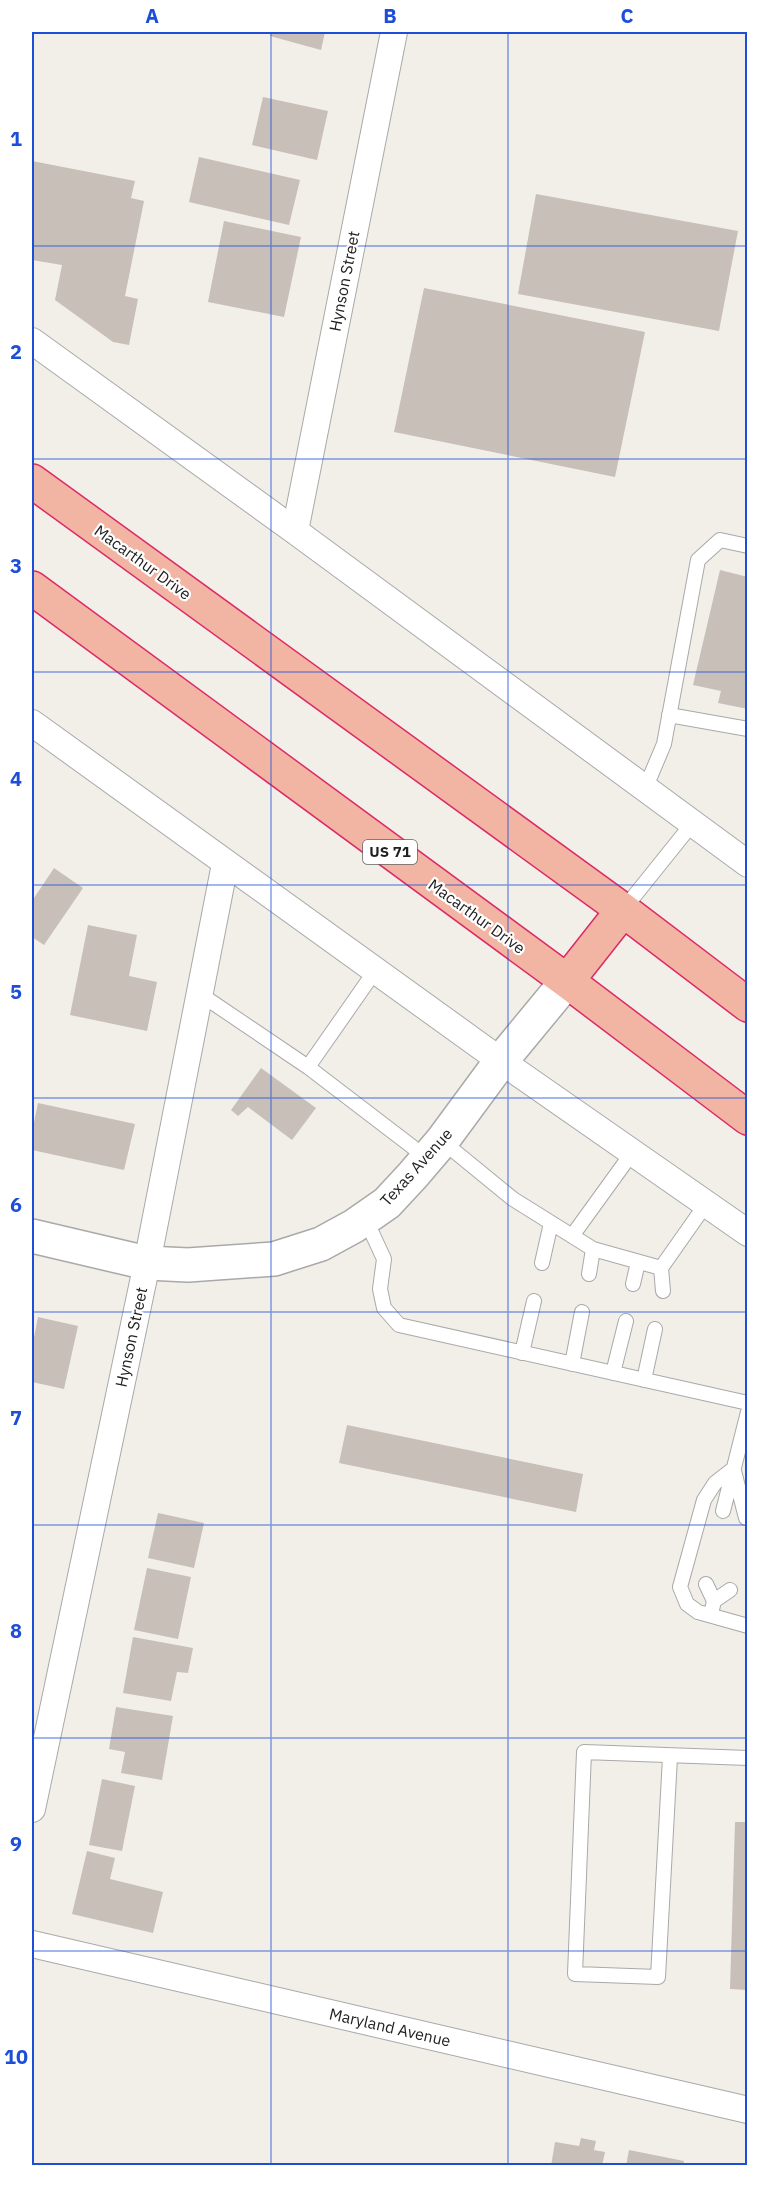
<svg xmlns="http://www.w3.org/2000/svg" width="779" height="2197" viewBox="0 0 779 2197" font-family="'IBM Plex Sans',sans-serif">
<rect width="100%" height="100%" fill="#f2efe9"/>
<path fill="#c7bfb8" d="M271,32H325L321,50L270,36Z
M263,97L328,111L317,160L252,145Z
M199,157L300,180L289,225L189,202Z
M32,161L135,181L131,198L144,201L125,296L138,299L129,345L113,342L55,300L62,265L32,260Z
M536,194L738,231L719,331L518,294Z
M224,221L301,237L284,317L208,302Z
M424,288L645,332L615,477L394,432Z
M720,570L748,577V709L718,703L721,691L693,685Z
M54,868L83,888L44,945L32,937V901Z
M88,925L137,935L129,976L157,982L147,1031L70,1015Z
M261,1068L316,1108L292,1140L248,1107L238,1116L231,1110Z
M38,1103L135,1124L124,1170L32,1150V1132Z
M38,1317L78,1326L64,1389L32,1382V1348Z
M347,1425L583,1474L576,1512L339,1463Z
M158,1513L204,1523L194,1568L148,1558Z
M147,1568L191,1577L178,1639L134,1630Z
M133,1637L193,1648L188,1673L177,1672L171,1701L123,1693Z
M116,1707L173,1716L162,1780L121,1773L125,1752L109,1749Z
M102,1779L135,1786L122,1851L89,1845Z
M735,1822H748V1990L730,1989Z
M87,1851L115,1858L110,1879L163,1892L153,1933L72,1914Z
M581,2138L596,2141L594,2150L605,2152L602,2166H551L555,2142L579,2146Z
M629,2150L684,2161L683,2166H626Z"/>
<g fill="none" stroke-linecap="round" stroke-linejoin="round">
<g stroke="#a9a9a9" stroke-width="16">
<path id="service" d="M669,715L748,729
M645,789L664,744L698,560L720,540L748,546
M623,910L692,824
M375,971L308,1067L427,1158
M200,994L308,1067
M442,1141L513,1199L593,1249L661,1268L706,1204
M365,1218L384,1259L380,1289L384,1308L399,1325L748,1403
M572,1236L632,1153
M542,1263L551,1223
M661,1268L663,1291
M589,1274L593,1249
M633,1284L638,1262
M522,1353L534,1301
M572,1364L582,1312
M613,1373L626,1321
M644,1380L655,1329
M733,1469L715,1483L704,1500L680,1587L687,1604L698,1612L748,1626
M734,1471L746,1518
M723,1511L748,1412
M706,1584L714,1601
M711,1614L714,1601L730,1590
M670,1757L658,1977L575,1974L584,1752L748,1758"/>
</g>
<g stroke="#a9a9a9" stroke-width="28">
<path id="minor" d="M32,341L295,531L748,864
M295,531L394,32
M32,723L501,1061L748,1233
M32,1809L147,1263L225,864
M32,1944L748,2110"/>
</g>
<g stroke="#a9a9a9" stroke-width="36">
<path id="tertiary" d="M32,1236L147,1263L188,1265L274,1259L321,1244L354,1226L387,1203L413,1175L442,1141L501,1061L567,981"/>
</g>
<g stroke="#dc2a67" stroke-width="36">
<path id="trunk" d="M32,481L623,910L748,1005
M32,588L567,981L748,1118
M567,981L623,910"/>
</g>
<use href="#service" stroke="#fff" stroke-width="14"/>
<use href="#minor" stroke="#fff" stroke-width="26"/>
<use href="#tertiary" stroke="#fff" stroke-width="33"/>
<use href="#trunk" stroke="#f2b4a3" stroke-width="33"/>
</g>
<path fill="none" stroke="#1d4ed8" stroke-width="1.5" stroke-opacity="0.55" d="M271,32V2166M508,32V2166M32,246H748M32,459H748M32,672H748M32,885H748M32,1098H748M32,1312H748M32,1525H748M32,1738H748M32,1951H748"/>
<g text-anchor="middle" stroke-width="4.5" stroke-linejoin="round" paint-order="stroke">
<rect fill="#fff" stroke="#646464" stroke-width="1.5" x="363" y="840" width="54" height="24" rx="4.5"/>
<g font-size="15" font-weight="bold" fill="#222">
<text x="390" y="857">US 71</text>
</g>
<g font-size="16" fill="#222" stroke="#fff">
<text transform="translate(344 281) rotate(-79)" y="6">Hynson Street</text>
<text transform="translate(143 562) rotate(36)" y="6">Macarthur Drive</text>
<text transform="translate(477 916) rotate(36)" y="6">Macarthur Drive</text>
<text transform="translate(416 1167) rotate(-48)" y="6">Texas Avenue</text>
<text transform="translate(131 1337) rotate(-78)" y="6">Hynson Street</text>
<text transform="translate(390 2027) rotate(13)" y="6">Maryland Avenue</text>
</g>
</g>
<rect width="779" height="2197" fill="none" stroke="#ffffff" stroke-width="66"/>
<rect x="33" y="33" width="713" height="2131" fill="none" stroke="#1d4ed8" stroke-width="2"/>
<g font-size="20" text-anchor="middle" font-weight="bold" fill="#1d4ed8">
<text x="152" y="23">A</text>
<text x="390" y="23">B</text>
<text x="627" y="23">C</text>
<text x="16" y="146">1</text>
<text x="16" y="359">2</text>
<text x="16" y="573">3</text>
<text x="16" y="786">4</text>
<text x="16" y="999">5</text>
<text x="16" y="1212">6</text>
<text x="16" y="1425">7</text>
<text x="16" y="1638">8</text>
<text x="16" y="1851">9</text>
<text x="16" y="2064">10</text>
</g>
</svg>
